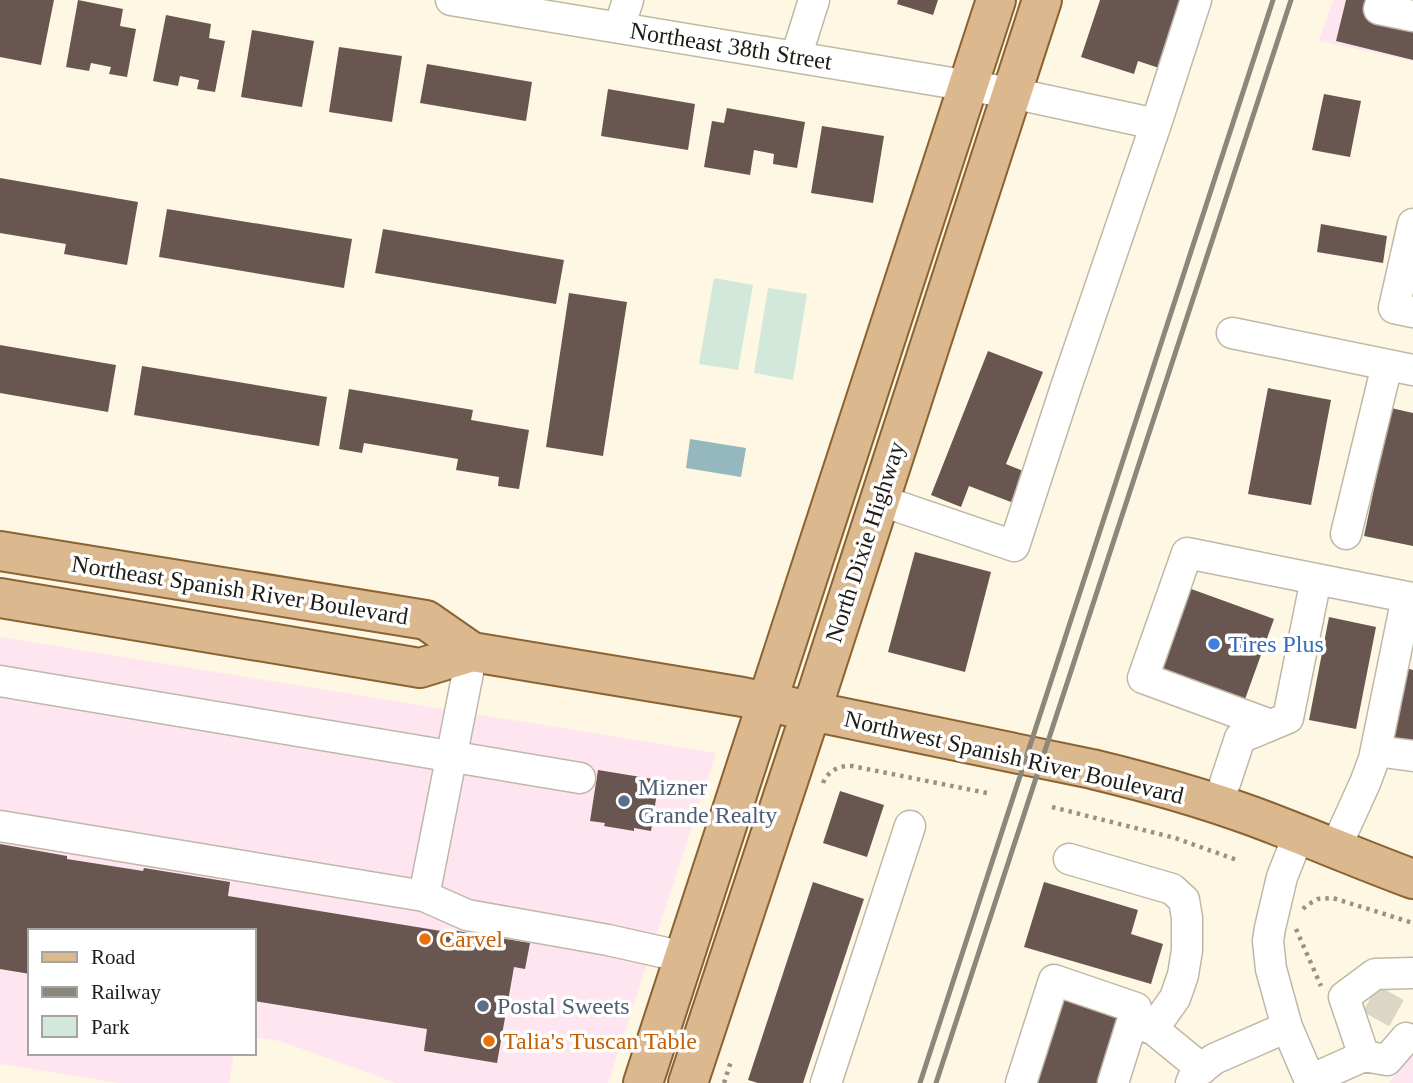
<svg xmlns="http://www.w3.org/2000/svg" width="1413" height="1083" viewBox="0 0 1413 1083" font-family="Georgia,serif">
<rect width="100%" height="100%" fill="#fef7e4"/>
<path fill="#fee5f0" d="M1333,0H1413V61L1319,41Z
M0,637L716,753L608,1083H396L280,1041L254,1037V931H30V1053H234L229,1083H119L0,1064Z
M1413,1046V1083H1389Z"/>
<path fill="#d2e8da" d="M714,278L753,285L738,370L699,364Z
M768,288L807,294L793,380L754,373Z"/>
<path fill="#94b8be" d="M690,439L746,448L741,477L686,468Z"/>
<path fill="#695651" d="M0,0H54L41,65L0,57Z
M78,0L123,9L120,26L136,29L127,77L109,74L111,67L91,63L89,71L66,67Z
M898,0H938L933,15L897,4Z
M1100,0H1182L1159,68L1138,61L1134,74L1081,57Z
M1346,0H1378L1373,22L1413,32V60L1336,41Z
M166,15L211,24L209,38L225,41L215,92L197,89L199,80L180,76L178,86L153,81Z
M252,30L314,41L302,107L241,97Z
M339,47L402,56L392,122L329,112Z
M427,64L532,82L526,121L420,103Z
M608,89L695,104L688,150L601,136Z
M1324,94L1361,101L1350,157L1312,150Z
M727,108L805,122L797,168L773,164L774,154L754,150L750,175L704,167L712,121L724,123Z
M822,126L884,136L873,203L811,193Z
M0,178L138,202L127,265L64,254L66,244L0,233Z
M167,209L352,239L344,288L159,257Z
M1321,224L1387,236L1383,263L1317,252Z
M383,229L564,260L556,304L375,273Z
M569,293L627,302L603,456L546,447Z
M0,345L116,365L108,412L0,393Z
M988,351L1043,372L1006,464L1023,471L1011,502L969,486L961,507L931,495Z
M142,366L327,397L319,446L134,415Z
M1268,388L1331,400L1311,505L1248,494Z
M349,389L473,410L471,420L529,430L519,489L498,486L499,477L456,470L458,459L364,443L362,453L339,449Z
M1391,408L1413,413V546L1364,536Z
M915,552L991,572L965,672L888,652Z
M1183,586L1274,619L1244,702L1153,668Z
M1329,617L1376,627L1356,729L1309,720Z
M1406,668L1413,670V742L1392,738Z
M598,770L659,780L651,831L634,828V831L604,826L605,823L590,821Z
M840,791L884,805L867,857L823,843Z
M0,844L67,856V859L143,871L144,868L230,882L228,896L441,931L446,929L530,943L525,969L514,967L497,1063L424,1051L427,1029L254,1001V931H30V974L0,969Z
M813,882L864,899L803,1083H758L748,1080Z
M1044,882L1138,910L1131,934L1163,944L1151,984L1024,947Z
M1063,999L1118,1017L1097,1083H1036Z"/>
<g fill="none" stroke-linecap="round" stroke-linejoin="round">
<path stroke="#dcd6c5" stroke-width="30" stroke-dasharray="30 15" stroke-linecap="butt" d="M1376,1019L1391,992"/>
<g stroke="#bfb8a6" stroke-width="33">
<path id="minor" d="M451,0L1012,93L1156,124L1196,0
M1382,0L1379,9L1413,16
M619,28L628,0
M796,57L814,0
M1413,224L1394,308L1413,312
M1232,333L1413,370
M879,500L1014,546L1066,387L1156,124
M1346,534L1387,365
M0,681L580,778
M1271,725L1143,678L1187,553L1316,579
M1376,751L1413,756
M1225,783L1240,738L1288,718L1316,579L1407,597
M0,826L424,896L467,915L608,940L684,957
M1299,834L1282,877L1270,928L1268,941L1271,969L1287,1027L1311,1083
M1335,849L1365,783L1374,759L1407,597L1413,598
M1069,859L1172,889L1184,900L1187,918V950L1183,975L1175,998L1153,1029
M424,896L472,652
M1364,1056L1387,1060L1406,1038
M1310,1080L1364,1056L1344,997L1375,974L1413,973
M826,1083L910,826
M1021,1083L1054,980L1136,1008L1132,1022
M1113,1083L1132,1022L1153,1029L1202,1069
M1191,1083L1195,1074L1214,1059L1287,1027"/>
</g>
<g stroke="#8b6332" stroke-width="42">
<path id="major" d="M0,551L426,620L472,652L743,697L1092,769C1146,782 1200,797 1252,816C1306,836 1359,859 1413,879
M0,598L420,668L472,652
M643,1083L996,0
M688,1083L811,712L1042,0"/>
</g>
<path stroke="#979285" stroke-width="4.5" stroke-dasharray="3.5 5" stroke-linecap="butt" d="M823,783C828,771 839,765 852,766L987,793
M1052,807L1175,838L1237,860
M1303,909L1307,905L1318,899L1333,898L1413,923
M1296,929L1321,986
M724,1083L731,1061"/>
<use href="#minor" stroke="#fff" stroke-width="30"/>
<use href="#major" stroke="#dcb88e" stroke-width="38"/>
<path stroke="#8b877a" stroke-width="5" d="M920,1083L1273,0
M936,1083L1291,0"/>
</g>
<circle fill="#3f7fe0" stroke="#fff" stroke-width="2.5" cx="1214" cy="644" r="7"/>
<g fill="#5c6f8a" stroke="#fff" stroke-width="2.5">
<circle cx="624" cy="801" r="7"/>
<circle cx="483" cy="1006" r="7"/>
</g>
<g fill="#e8710a" stroke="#fff" stroke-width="2.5">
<circle cx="425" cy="939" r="7"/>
<circle cx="489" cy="1041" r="7"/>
</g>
<g text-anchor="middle" stroke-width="7" stroke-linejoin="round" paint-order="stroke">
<g font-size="24" fill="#1e1c15" stroke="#fff">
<text transform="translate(731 46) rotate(9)" y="8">Northeast 38th Street</text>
<text transform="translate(865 542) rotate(-72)" y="8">North Dixie Highway</text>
<text transform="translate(240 590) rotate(9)" y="8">Northeast Spanish River Boulevard</text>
<text transform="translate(1014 757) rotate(13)" y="8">Northwest Spanish River Boulevard</text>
</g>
<g font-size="24" fill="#366cbe" stroke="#fff" text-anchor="start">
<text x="1228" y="652">Tires Plus</text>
</g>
<g font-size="24" fill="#4e5e75" stroke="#fff" text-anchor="start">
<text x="638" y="795">Mizner<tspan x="638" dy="28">Grande Realty</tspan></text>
<text x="497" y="1014">Postal Sweets</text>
</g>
<g font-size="24" fill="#c56008" stroke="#fff" text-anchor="start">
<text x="439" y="947">Carvel</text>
<text x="503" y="1049">Talia's Tuscan Table</text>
</g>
</g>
<rect x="28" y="929" width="228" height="126" fill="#ffffff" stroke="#a5a4a1" stroke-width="2"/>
<rect x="42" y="952" width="35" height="10" fill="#dcb88e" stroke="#a5a4a1" stroke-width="2"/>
<text x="91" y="964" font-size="21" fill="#1e1c15">Road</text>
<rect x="42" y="987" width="35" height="10" fill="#8b877a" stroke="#a5a4a1" stroke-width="2"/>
<text x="91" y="999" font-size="21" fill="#1e1c15">Railway</text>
<rect x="42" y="1016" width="35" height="21" fill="#d2e8da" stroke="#a5a4a1" stroke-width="2"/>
<text x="91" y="1034" font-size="21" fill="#1e1c15">Park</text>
</svg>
